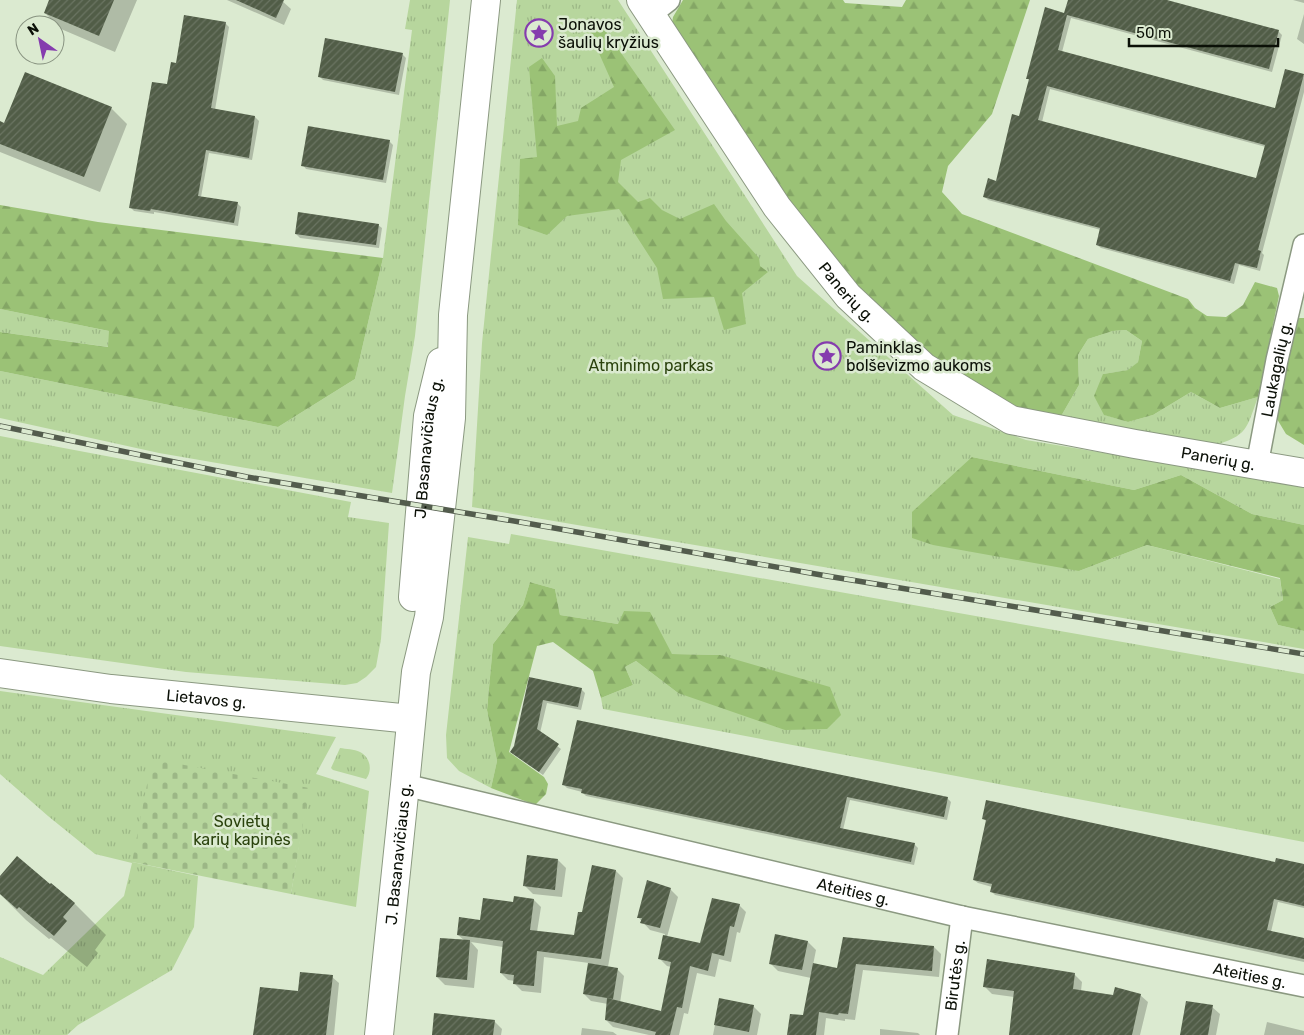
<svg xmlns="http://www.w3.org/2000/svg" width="1304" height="1035" viewBox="0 0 1304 1035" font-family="Rubik,sans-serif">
<defs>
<pattern id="grass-tufts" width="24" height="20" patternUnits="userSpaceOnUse" patternTransform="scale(1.25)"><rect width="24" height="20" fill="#b7d69d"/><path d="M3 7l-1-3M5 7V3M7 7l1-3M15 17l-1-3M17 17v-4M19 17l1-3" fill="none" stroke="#9cb786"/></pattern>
<pattern id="forest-firs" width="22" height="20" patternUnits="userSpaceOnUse" patternTransform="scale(1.25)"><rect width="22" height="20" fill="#9bc276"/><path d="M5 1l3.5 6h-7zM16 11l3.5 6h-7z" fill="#84a665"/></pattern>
<pattern id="cemetery-stones" width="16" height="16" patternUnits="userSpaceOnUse" patternTransform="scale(1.25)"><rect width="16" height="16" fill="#b7d69d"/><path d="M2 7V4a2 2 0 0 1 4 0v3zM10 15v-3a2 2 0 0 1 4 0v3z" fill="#9cb786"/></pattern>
<pattern id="building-hatch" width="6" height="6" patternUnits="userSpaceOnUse" patternTransform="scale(1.25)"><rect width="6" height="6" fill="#515d47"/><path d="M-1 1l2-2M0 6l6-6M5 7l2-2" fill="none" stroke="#6a7462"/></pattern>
</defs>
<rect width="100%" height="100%" fill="#dbead0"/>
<path fill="url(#grass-tufts)" d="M410,0H450L415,336L405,396L392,493L159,453L0,418V371L278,427L355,379L383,258L412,30L405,29Z
M517,0H618L797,276L953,415L1026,440L1304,486V525L1252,514L1181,475L1134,490L972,457L1079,571L1147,545L1280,579L1283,600L1270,607L1278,625L1304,631V649L472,507L482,343Z
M0,309L109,331V347L0,332Z
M1126,330L1142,341L1138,362L1129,370L1103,374L1105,415L1128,422L1153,415L1191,392L1220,408L1258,397C1246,430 1248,435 1213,446L1060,418L1079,385L1078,355L1088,339L1113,331Z
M0,436L351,502L348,517L389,523L381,639L376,667L366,677L357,683L345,685L186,672L0,646Z
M511,534L1304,674V842L603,709L601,698L633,685L625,667L636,661L678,693L720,655L672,654L618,624L560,615L555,589L530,582L523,605L493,644L487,710L497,761L491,788L459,771L447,758L446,735L468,537L509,544Z
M0,691L336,737L316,774L369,791L356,907L291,894L308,788L132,862L198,876L194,927L172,970L78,1025L67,1035H0V957L43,975L124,896L132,863L95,854L48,816L0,774Z
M340,748C346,749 354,749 360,752C370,757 373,770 366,779L333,770L331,768Z"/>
<path fill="url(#forest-firs)" d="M683,0H843L845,3L902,7L906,0H1030L992,114L948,166L942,192L962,214L1188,299L1195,308L1207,316L1226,317L1243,305L1255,282L1277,288L1279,296L1258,397L1220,408L1191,392L1153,415L1128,422L1104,415L1094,396L1103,374L1128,370L1138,362L1142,341L1126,330L1113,331L1088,339L1078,355L1079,385L1060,418L1013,408L943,367L830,262L671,29L673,17Z
M600,23L675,130L621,160L618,182L638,202L650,198L662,210L680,219L714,204L726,221L759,258L760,266L768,272L742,293L746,324L724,330L714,297L663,299L657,268L619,209L567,216L547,235L518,225L520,159L537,157L529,67L542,58L555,76L557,126L578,121L581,108L614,87L590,33Z
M0,205L98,222L383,258L355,379L278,427L0,371V332L108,347L109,331L0,309Z
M1296,318H1304V445L1286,434L1277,419Z
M972,457L1134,490L1181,475L1252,514L1304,525V631L1278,625L1270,607L1283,600L1280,578L1147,545L1079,571L933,545L912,538V512Z
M530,582L555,589L560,615L618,624L624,611L650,612L672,654L720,655L830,687L841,715L827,729L785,730L678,693L636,661L625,667L633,685L601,698L593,671L553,642L537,646L509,752L544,777L548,784L546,794L535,805L491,788L497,761L487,710L493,644L523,605Z"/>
<path fill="url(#cemetery-stones)" d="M152,759L309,788L291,894L132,862Z"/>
<path fill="#0003" fill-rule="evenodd" d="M51,0H137L115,52L61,29L45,13Z
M227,0H281L291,9L284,25Z
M1069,0H1162L1278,31L1282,35L1272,72L1071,18L1062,52L1276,109L1286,71L1304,76V92L1262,253L1264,255L1260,271L1239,265L1234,284L1101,248L1097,245L1101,230L988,200L984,196L997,182L1020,117L1030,81L1027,78L1065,14ZM1050,89L1266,147L1257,180L1042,122Z
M1293,0H1304V3Z
M1304,14V44L1297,39Z
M225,23L229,27L215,110L255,117L259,121L252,160L209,153L201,197L237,203L241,207L238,226L154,212V214L134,211L130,207L168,85L177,64Z
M402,54L406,58L399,95L323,80L319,76Z
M111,108L127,124L100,192L0,152V123L5,125Z
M389,141L393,145L386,183L306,169L303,165Z
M378,225L382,228L379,248L300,238L296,234Z
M530,678L581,689L585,693L581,710L547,703L540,733L561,749L543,775L511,752L515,746Z
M564,785L947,798L951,802L947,820L850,800L843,830L914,844L918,848L914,865L586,796L582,792L567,788Z
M984,819L1276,863L1304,866V908L1278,902L1271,932L1304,939V962L995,895L991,891L992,887L978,883L974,880L987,822Z
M558,860L566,868L562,897L533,894L525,886Z
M616,871L623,878L608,967L617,969L624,976L620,1003L662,1012L671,967L667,966L660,959L665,934L650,930L638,917L670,889L678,897L667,937L701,944L739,905L746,912L740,933L737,932L731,962L719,959L715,977L697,973L688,1014L684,1013L679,1035H649L613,1027L606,1020L608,1004L591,1001L584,994L589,963L544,957L541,993L522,991L515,984V981L508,980L501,973L503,947L471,942L478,950L474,988L445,985L437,977L465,941L458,935L514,903L534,900L541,907L537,932L575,937L583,914Z
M0,881L50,886L52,884L75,904L106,935L95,950L98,953L87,967L51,938L49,939L26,920L0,894Z
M844,938L934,947L941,954L939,977L863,970L855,1020L845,1019V1021L826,1018L824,1035H789L804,1016L811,978L778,971L770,963L808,942L816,950L813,965L838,969Z
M988,960L1075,975L1082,982L1081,991L1114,996L1140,995L1148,1002L1140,1035H1010L1014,997L992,994L984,986Z
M332,977L339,983L334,1035H255L299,992Z
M720,1000L753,1006L761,1014L757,1035H713Z
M1212,1007L1220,1014L1216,1035H1181Z
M494,1021L502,1029L501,1035H433Z
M1267,1022L1304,1031V1035H1264Z
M582,1028L613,1032L617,1035H581Z
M880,1029L918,1033L920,1035H880Z"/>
<path fill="url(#building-hatch)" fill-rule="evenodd" d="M49,0H114L99,36L44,13Z
M236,0H284L276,18Z
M1068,0H1167L1279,30L1269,69L1067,15L1058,50L1275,108L1285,69L1304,74L1258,250L1261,251L1257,268L1235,263L1230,281L1096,245L1100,228L983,197L988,178L996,181L1012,114L1019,116L1029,79H1026L1045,7L1064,13ZM1047,86L1265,145L1256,178L1038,120Z
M184,15L226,22L211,108L255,116L249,158L206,150L198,196L238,202L234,223L151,209L150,211L129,208L152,82L167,84L171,62L176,63Z
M325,38L403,53L395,92L318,77Z
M25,72L112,107L84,177L0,144V121L4,123Z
M308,126L390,140L383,180L301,166Z
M298,212L379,224L376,245L295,234Z
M529,677L582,688L578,707L543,700L537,729L559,744L539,772L510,752L514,746Z
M577,720L948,797L944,817L847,797L840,828L915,843L911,862L581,793L582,789L562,785Z
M986,800L1275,862L1276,858L1304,864V906L1274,899L1267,930L1304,938V959L990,892L992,884L973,880L986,820L982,819Z
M527,855L558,859L555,890L523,886Z
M17,856L50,884L51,883L75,903L63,917L67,921L54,936L19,907L17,909L0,894V876Z
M592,865L616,870L601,959L537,951L534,986L513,984L514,975L500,973L503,941L457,935L459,917L480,920L483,898L513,902L514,896L534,899L530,930L574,935L578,912H582Z
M647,880L671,888L660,928L640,923L642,918H637Z
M712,898L740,904L734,927L730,926L724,956L712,953L708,971L690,966L682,1008L677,1007L670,1035H655L656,1032L605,1020L607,998L583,994L588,963L618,968L613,999L607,998L661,1011L671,962L658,959L663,935L700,943Z
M775,934L808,941L802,970L769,964Z
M843,937L934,946L932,971L856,964L848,1014L839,1013L838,1015L819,1012L816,1035H787L790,1014L803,1015L813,963L837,968Z
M440,938L470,940L467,980L436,977Z
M987,959L1075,973L1073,989L1113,995L1115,987L1141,994L1132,1035H1009L1014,991L983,987Z
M300,972L333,975L326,1035H253L260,987L298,991Z
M719,998L754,1005L749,1032L714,1025Z
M1186,1001L1213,1005L1208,1035H1180Z
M434,1013L495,1020L493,1035H432Z"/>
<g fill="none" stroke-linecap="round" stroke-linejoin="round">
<g stroke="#8b9981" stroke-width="24">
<g id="street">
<path d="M651,14L669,0"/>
<path id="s1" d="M1257,465L1277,360L1304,245"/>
<path id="s2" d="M405,785L962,917L1304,986"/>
<path id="s3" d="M947,1035L962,917"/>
</g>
</g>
<g stroke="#8b9981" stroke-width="30">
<g id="secondary">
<path id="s4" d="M641,0L777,207L848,296L924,367L1011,420L1135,444L1304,473"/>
<path id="s5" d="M413,597L428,416L441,362"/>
<path id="s6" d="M0,673L111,689L411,719"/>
<path id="s7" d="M379,1035L405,785L416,672L429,617L451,418L453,315L486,0"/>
</g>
</g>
<use href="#street" stroke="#fff" stroke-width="21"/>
<use href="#secondary" stroke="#fff" stroke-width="28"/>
<g stroke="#535c4d" stroke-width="5.5">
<path id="rail" d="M0,426L247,477L520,522L827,576L1304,654"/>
</g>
<use href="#rail" stroke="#dbead0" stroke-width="4" stroke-dasharray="11" stroke-linecap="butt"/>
</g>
<defs>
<g id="sight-ring" transform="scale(1.4375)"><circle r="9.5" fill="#dbead0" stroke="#853cae" stroke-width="1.5"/><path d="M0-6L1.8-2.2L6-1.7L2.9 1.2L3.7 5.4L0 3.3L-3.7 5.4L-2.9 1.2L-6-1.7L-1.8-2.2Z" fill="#853cae"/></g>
</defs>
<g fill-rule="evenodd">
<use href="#sight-ring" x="539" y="33"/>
<use href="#sight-ring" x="827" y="356"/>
</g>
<g text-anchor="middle" stroke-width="5" stroke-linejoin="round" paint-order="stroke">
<g font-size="16" fill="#0b1007" stroke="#dbead0" text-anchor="start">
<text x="558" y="30">Jonavos<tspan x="558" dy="18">šaulių kryžius</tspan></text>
<text x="846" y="353">Paminklas<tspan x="846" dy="18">bolševizmo aukoms</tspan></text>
</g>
<g font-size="16" fill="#0b1007" stroke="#dbead0">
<text dy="6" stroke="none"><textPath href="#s4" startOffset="358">Panerių g.</textPath></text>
<text dy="6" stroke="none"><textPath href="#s1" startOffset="98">Laukagalių g.</textPath></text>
<text dy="6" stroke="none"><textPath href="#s5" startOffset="150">J. Basanavičiaus g.</textPath></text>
<text dy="6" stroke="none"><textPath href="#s4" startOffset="778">Panerių g.</textPath></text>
<text dy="6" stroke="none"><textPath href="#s6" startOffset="208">Lietavos g.</textPath></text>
<text dy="6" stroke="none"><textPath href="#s7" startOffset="182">J. Basanavičiaus g.</textPath></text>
<text dy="6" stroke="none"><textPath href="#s2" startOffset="461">Ateities g.</textPath></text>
<text dy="6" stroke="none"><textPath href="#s2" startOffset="866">Ateities g.</textPath></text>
<text dy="6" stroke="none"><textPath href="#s3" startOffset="60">Birutės g.</textPath></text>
</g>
<g font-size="16" fill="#2a420c" stroke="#dbead0">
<text x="651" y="371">Atminimo parkas</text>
<text x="242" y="827">Sovietų<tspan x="242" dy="18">karių kapinės</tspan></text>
</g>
</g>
<g transform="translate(40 40) rotate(327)"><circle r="24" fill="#dbead0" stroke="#889380"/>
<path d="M0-4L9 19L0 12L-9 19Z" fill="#853cae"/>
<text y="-8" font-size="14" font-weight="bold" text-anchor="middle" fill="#0b1007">N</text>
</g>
<path d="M1129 38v8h149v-8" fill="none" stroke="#0b1007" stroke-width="2.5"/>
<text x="1136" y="38" font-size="15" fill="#0b1007" stroke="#dbead0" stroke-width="4" paint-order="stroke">50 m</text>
</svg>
